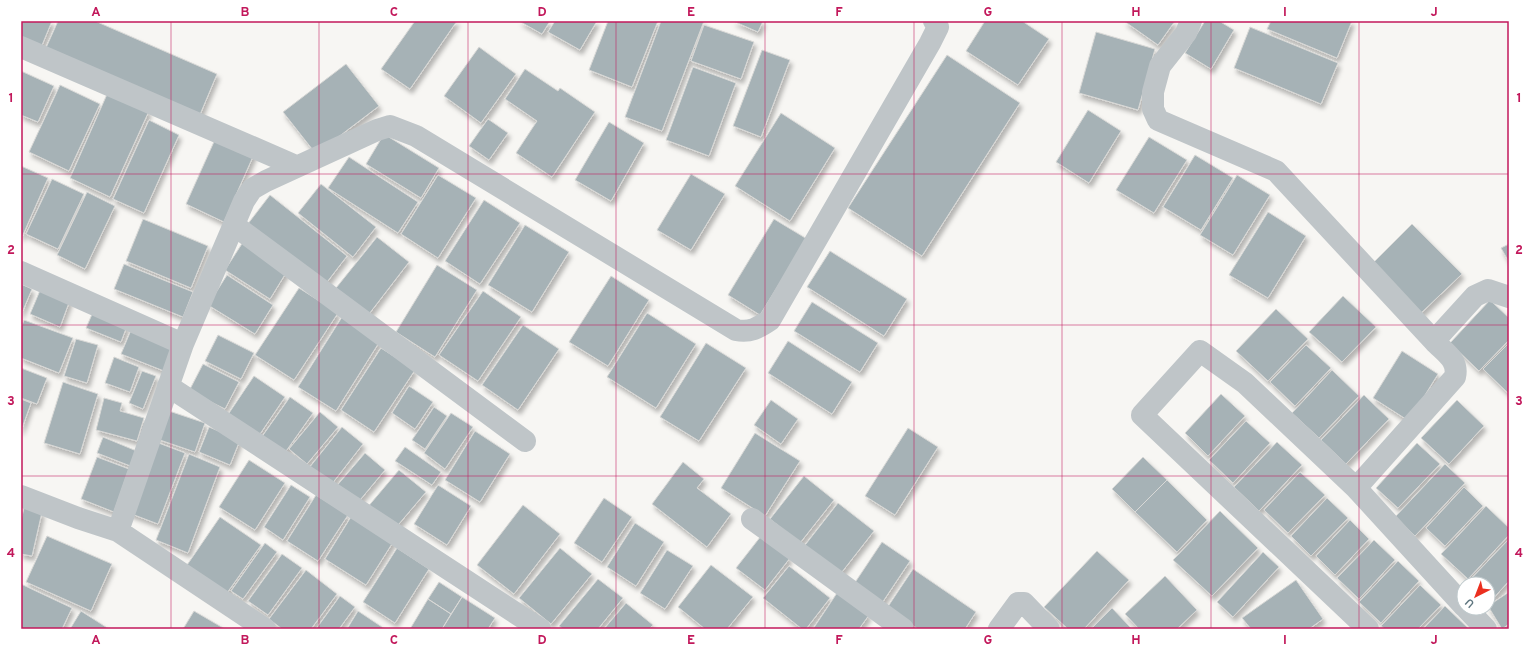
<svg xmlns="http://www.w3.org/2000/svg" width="1530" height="650" viewBox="0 0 1530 650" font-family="Overpass,sans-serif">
<defs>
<filter id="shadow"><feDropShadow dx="2.5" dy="4.5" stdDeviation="2" flood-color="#0004"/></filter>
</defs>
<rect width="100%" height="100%" fill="#f7f6f3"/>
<path fill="#a6b2b6" stroke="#d8d8d6" filter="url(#shadow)" d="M21,21H52L40,50L21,42Z
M58,21H95L217,74L199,117L45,50Z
M415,21H457L410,89L381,69Z
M519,21H550L542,34Z
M555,21H597L580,50L548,32Z
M608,21H658L632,87L589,70Z
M661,21H704L662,131L625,117Z
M733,21H763L758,32Z
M985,21H1022L1049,39L1018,85L966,51Z
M1124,21H1175L1158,45Z
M1205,21H1219L1234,30L1211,69L1185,53Z
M1271,21H1352L1337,58L1267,29Z
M704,25L754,42L741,79L691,61Z
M1250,27L1338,63L1321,104L1234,68Z
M1096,32L1155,49L1138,110L1079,93Z
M479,47L516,74L481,123L444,96Z
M762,50L790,60L761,137L733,126Z
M947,55L1020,103L922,256L848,208Z
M346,64L379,106L316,154L283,112Z
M693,67L736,83L709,156L666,140Z
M525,69L558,91L560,88L595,112L552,177L516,153L537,121L505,99Z
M21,71L54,86L38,122L21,115Z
M60,85L100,104L69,171L29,152Z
M108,92L149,111L110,197L70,178Z
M1088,110L1121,131L1089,183L1056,162Z
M781,113L835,148L790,221L735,186Z
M488,119L508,133L489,160L469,146Z
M149,120L179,135L144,213L113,199Z
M609,122L644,143L611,201L575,180Z
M384,134L439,168L421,198L366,164Z
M217,135L255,152L224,222L186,204Z
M1149,137L1187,160L1154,213L1116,190Z
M1195,155L1233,178L1201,230L1163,207Z
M349,157L418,202L398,233L328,188Z
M21,166L48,178L22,237L21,236Z
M691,174L725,194L691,250L657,230Z
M438,175L476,198L438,258L401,234Z
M1237,175L1270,195L1233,255L1200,235Z
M52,179L84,194L58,249L26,234Z
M321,184L376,227L353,257L298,213Z
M87,192L115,206L85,269L57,255Z
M270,195L347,256L324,286L247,225Z
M484,200L520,223L480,284L445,261Z
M1268,212L1306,236L1268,298L1229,275Z
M143,219L208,246L191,288L126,261Z
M774,219L807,239L760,315L728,295Z
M1412,224L1462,274L1420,314L1372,264Z
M525,225L569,252L532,312L488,285Z
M377,237L409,262L369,314L336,288Z
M245,239L289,268L270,299L225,270Z
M1509,244V262L1501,248Z
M830,251L907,299L884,336L807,287Z
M124,264L193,292L183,317L114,289Z
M437,265L477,290L435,357L396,332Z
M227,275L273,305L255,334L208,305Z
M611,276L649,300L608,366L569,342Z
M21,284L32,289L21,315Z
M41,288L70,300L60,327L30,314Z
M299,288L338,313L294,380L255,355Z
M483,291L521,317L478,381L439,355Z
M1343,296L1376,327L1342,362L1309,332Z
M1490,300L1509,318V340L1479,371L1450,343Z
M812,302L878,343L860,372L794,331Z
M1276,309L1308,339L1268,381L1236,351Z
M93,312L127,326L121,342L86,328Z
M647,313L696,344L656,408L607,377Z
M342,317L380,341L336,411L298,387Z
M24,320L73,338L59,373L21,358V328Z
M523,325L559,349L518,410L482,385Z
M131,330L173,347L164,371L121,354Z
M218,335L254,353L241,379L205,361Z
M76,339L98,345L87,383L64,376Z
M788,341L852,382L832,414L768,373Z
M706,343L746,368L699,441L660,417Z
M1509,343V392L1508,393L1483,369Z
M1306,345L1331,368L1295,406L1270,382Z
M381,348L415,370L374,432L341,410Z
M1402,351L1438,374L1409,421L1373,398Z
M114,357L139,367L130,392L105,383Z
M203,364L239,382L225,409L189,391Z
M21,368L47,378L37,404L21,398Z
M1332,370L1359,396L1319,438L1292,413Z
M142,371L156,376L143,409L129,403Z
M254,376L285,397L258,437L227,416Z
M63,382L98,394L80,454L44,443Z
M409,386L433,402L415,429L392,413Z
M1221,394L1245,416L1208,456L1185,433Z
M1364,395L1389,419L1346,464L1321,440Z
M290,397L313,413L284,454L261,438Z
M104,398L122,403L120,411L144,418L137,441L96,430Z
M21,399L31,403L21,431Z
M771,400L798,419L781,444L754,425Z
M1457,400L1484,426L1449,464L1421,438Z
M434,407L447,416L425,449L412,440Z
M166,410L205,423L195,452L157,439Z
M320,412L338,427L307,464L289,449Z
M451,413L473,427L445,469L424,453Z
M1246,421L1270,443L1233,483L1209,460Z
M209,427L240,440L230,465L199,452Z
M342,427L363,444L331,485L309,468Z
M908,428L938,447L895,515L865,496Z
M475,431L510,454L480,502L445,480Z
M755,433L800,461L765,516L721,488Z
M103,437L139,452L133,467L97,453Z
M156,442L185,453L158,524L129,513Z
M1277,442L1302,465L1259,511L1234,487Z
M1417,443L1440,464L1398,508L1376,488Z
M405,447L441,472L432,485L395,461Z
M365,453L385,470L355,506L334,489Z
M189,454L220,467L188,553L156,540Z
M97,457L129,469L114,512L81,499Z
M1143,457L1167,480L1135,512L1112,489Z
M249,460L285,483L255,530L219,507Z
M683,462L704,479L697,488L731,514L707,547L652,504Z
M1445,464L1465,483L1415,536L1395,517Z
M399,470L426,492L393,531L366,509Z
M1300,472L1325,495L1288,533L1264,510Z
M804,476L834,500L800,543L770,519Z
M1167,480L1207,520L1177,552L1135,512Z
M291,485L310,497L283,540L264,527Z
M438,485L471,506L447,545L414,524Z
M1464,487L1483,506L1445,546L1426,528Z
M316,495L348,515L318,561L287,541Z
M604,498L632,517L602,562L574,543Z
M1327,498L1348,518L1311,556L1291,536Z
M838,503L874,531L838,577L802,549Z
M523,505L560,534L514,594L477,565Z
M1486,506L1509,528V535L1468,579L1441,554Z
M24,508L42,512L32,556L21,554V521Z
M1220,511L1258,548L1212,596L1173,560Z
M354,512L395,539L366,585L325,559Z
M220,517L261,545L227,593L187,565Z
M1350,520L1369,539L1335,575L1316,556Z
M635,523L664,542L636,586L607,567Z
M47,536L112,564L91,611L26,582Z
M761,536L790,558L765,590L736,568Z
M1509,539V581L1489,603L1488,584H1469L1467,583Z
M1374,540L1395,560L1359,599L1337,578Z
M882,542L910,561L880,606L852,587Z
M265,543L277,552L243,599L231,591Z
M397,548L429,569L395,623L363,602Z
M560,548L592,574L551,624L519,598Z
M667,550L693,566L665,609L640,593Z
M1097,551L1129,580L1084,629H1068L1044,607Z
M1263,552L1279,567L1233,617L1217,602Z
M282,554L302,568L268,615L248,601Z
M1398,561L1419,581L1381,623L1359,602Z
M711,565L753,597L727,629H705L678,607Z
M789,566L830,598L806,629H802L763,598Z
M913,569L976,612L965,629H918L887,608Z
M306,570L337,594L311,629H282L269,619Z
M1165,576L1197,610L1177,629H1139L1125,614Z
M598,579L623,598L598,629H563L559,626Z
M1296,580L1323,619L1309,629H1251L1242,618Z
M439,582L462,597L451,614L428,599Z
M21,584L72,608L62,629H21Z
M1420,585L1441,605L1418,629H1385L1381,626Z
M1509,592V624L1502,629L1488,606Z
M837,593L869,615L859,629H813Z
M340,596L355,607L339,629H316Z
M462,597L495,618L488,629H442Z
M428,599L451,614L442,629H410Z
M626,603L653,625L649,629H604Z
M1445,606L1469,629H1423Z
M1112,608L1131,628L1091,629Z
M81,611L109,629H70Z
M194,611L225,629H183Z
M358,611L385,629H347Z"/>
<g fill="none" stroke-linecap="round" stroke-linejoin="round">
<path stroke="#bfc5c8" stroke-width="22" d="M1191,21L1186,33L1160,66L1153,92V109L1158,120L1276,171L1434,341L1475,296L1488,290L1509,297
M21,47L296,166
M234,225L525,441
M21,272L183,344
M168,386L540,629
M1356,488L1455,377C1459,360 1445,353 1434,341
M21,496L78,518L118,531L265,629
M752,519L903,629
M118,531L183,344L244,201L252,189L266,181L377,130L390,126L416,136L736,330C750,333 758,328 770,320L930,43L938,27L934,21
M1466,608L1486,629
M999,629L1018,603H1024L1049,629
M1368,629L1142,415L1200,351L1245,383L1356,488L1464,606"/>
</g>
<path fill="none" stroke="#c2185b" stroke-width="1" stroke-opacity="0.55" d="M171,21V629M319,21V629M468,21V629M616,21V629M765,21V629M914,21V629M1062,21V629M1211,21V629M1359,21V629M21,174H1509M21,325H1509M21,476H1509"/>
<rect width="1530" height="650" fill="none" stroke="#ffffff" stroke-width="44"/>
<g transform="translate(1476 596) rotate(222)"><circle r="19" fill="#ffffff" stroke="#bfc9cc"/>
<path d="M0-3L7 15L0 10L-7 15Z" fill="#eb2f1f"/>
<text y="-6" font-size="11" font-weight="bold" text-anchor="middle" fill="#607780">U</text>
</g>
<rect x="22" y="22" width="1486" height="606" fill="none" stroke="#c2185b" stroke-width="1.5"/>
<g font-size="13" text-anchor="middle" font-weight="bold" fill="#c2185b">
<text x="96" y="16">A</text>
<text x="245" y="16">B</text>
<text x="394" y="16">C</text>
<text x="542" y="16">D</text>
<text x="691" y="16">E</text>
<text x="839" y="16">F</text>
<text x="988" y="16">G</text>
<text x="1136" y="16">H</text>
<text x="1285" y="16">I</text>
<text x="1434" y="16">J</text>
<text x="11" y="102">1</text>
<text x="1519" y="102">1</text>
<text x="11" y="254">2</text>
<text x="1519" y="254">2</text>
<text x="11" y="405">3</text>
<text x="1519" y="405">3</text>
<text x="11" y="557">4</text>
<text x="1519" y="557">4</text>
<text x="96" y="644">A</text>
<text x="245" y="644">B</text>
<text x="394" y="644">C</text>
<text x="542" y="644">D</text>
<text x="691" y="644">E</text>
<text x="839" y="644">F</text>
<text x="988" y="644">G</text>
<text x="1136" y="644">H</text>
<text x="1285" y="644">I</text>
<text x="1434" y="644">J</text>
</g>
</svg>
